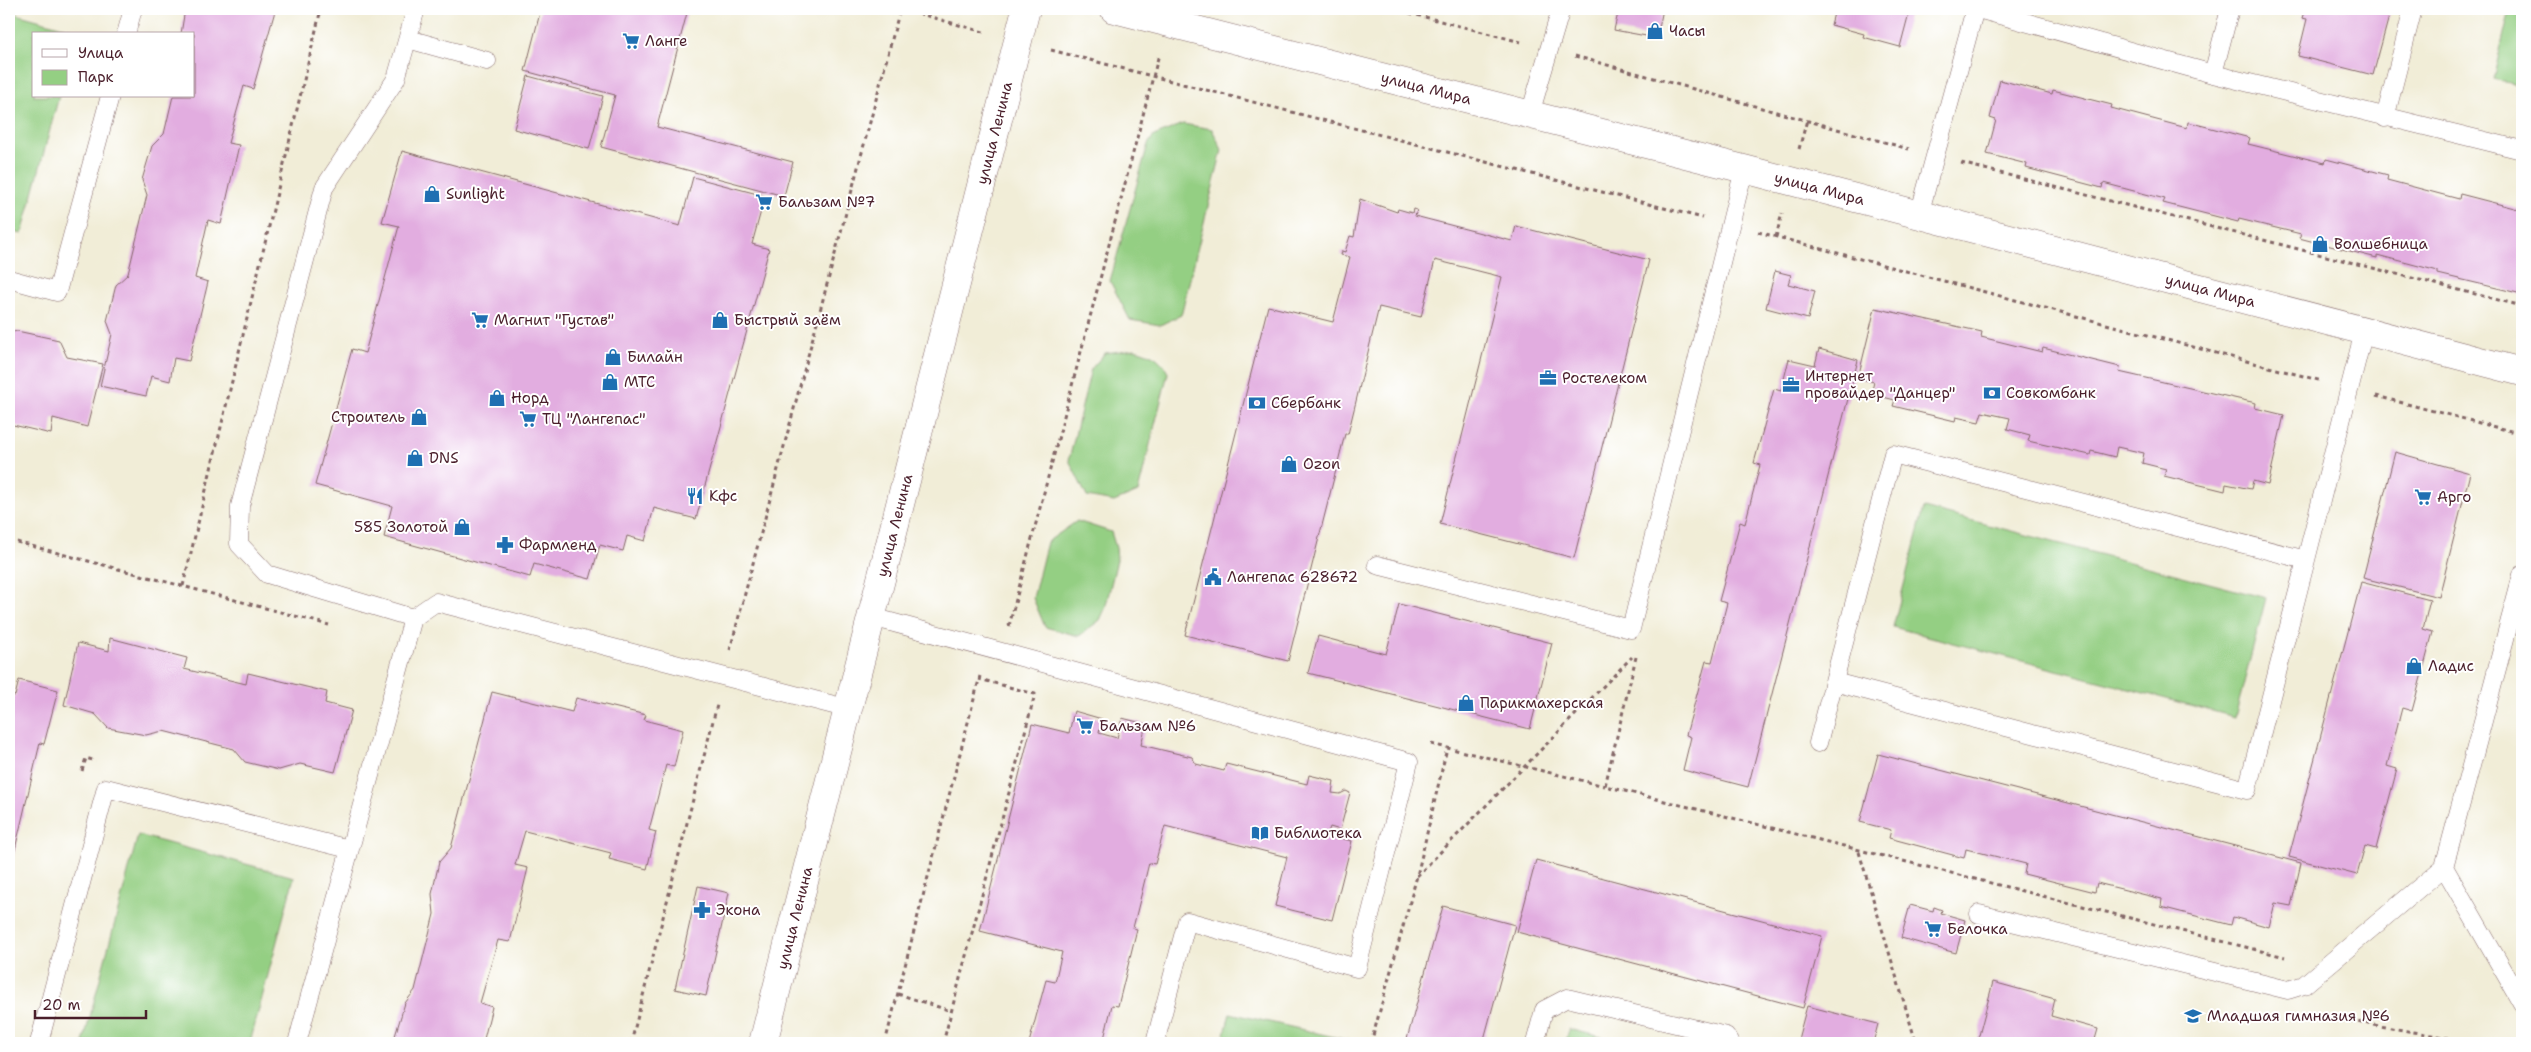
<svg xmlns="http://www.w3.org/2000/svg" width="2531" height="1052" viewBox="0 0 2531 1052" font-family="'Shantell Sans',sans-serif">
<rect width="100%" height="100%" fill="#fff"/>
<filter id="ink" filterUnits="userSpaceOnUse"><feTurbulence type="fractalNoise" baseFrequency=".02" numOctaves="2"/><feDisplacementMap in="SourceGraphic" scale="10" xChannelSelector="R" yChannelSelector="G"/><feConvolveMatrix kernelMatrix="1 2 1 2 8 2 1 2 1" color-interpolation-filters="sRGB"/></filter>
<filter id="wash" filterUnits="userSpaceOnUse"><feTurbulence type="fractalNoise" baseFrequency=".0096" numOctaves="4" result="noise"/><feDisplacementMap in="SourceGraphic" scale="20" xChannelSelector="R" yChannelSelector="G"/><feGaussianBlur stdDeviation="1.12" result="paint"/><feColorMatrix in="noise" values="0 0 0 0 0 0 0 0 0 0 0 0 0 0 0 0 0 1.4 0 .05"/><feComposite in="paint" operator="in"/></filter>
<g filter="url(#wash)">
<rect width="100%" height="100%" fill="#f1edd7"/>
<path fill="#94cf83" stroke="#6f7757" d="M2510,9H2522V86L2493,79Z
M9,12L77,31L76,34H34V96H59L22,234L9,231Z
M1183,124L1212,129L1222,150L1181,315L1160,325L1130,320L1110,281L1148,144L1154,136Z
M1135,349C1152,354 1160,357 1168,373L1138,492L1114,502L1087,497L1069,460L1091,369L1105,353Z
M1924,508L2266,598L2235,717L1893,627Z
M1077,521L1111,532L1116,548L1117,560L1105,609L1100,620L1079,636L1045,627L1033,598L1047,542Z
M138,835L294,877L250,1043H83Z
M1230,1013L1352,1041L1361,1043H1223Z
M1569,1029L1625,1043H1566Z"/>
<g id="blocks">
<path fill="#e2ade0" d="M185,9H267L275,11L253,89L244,86L228,143L239,145L221,224L208,220L195,278L208,282L189,361L174,358L170,381L151,376L146,396L100,386L112,334L107,321L116,285L128,274L147,195L142,180L152,146L164,134L173,96H194V34H181Z
M541,9H688L657,127L793,162L784,196L601,147L615,95L525,71Z
M1619,9H1663L1657,38L1614,30Z
M1835,9H1910L1900,47L1863,37L1864,34L1831,25Z
M2305,9H2391L2373,75L2298,56L2307,19L2302,18Z
M528,76L603,96L589,149L514,129Z
M2000,80L2052,94L2053,90L2112,105L2111,108L2187,128L2188,122L2250,138L2248,144L2325,163L2326,159L2388,175L2387,180L2459,199L2460,194L2522,210V294L2438,274V271L2377,255V258L2299,238L2301,234L2239,219L2238,222L2163,203L2165,199L2103,183L2102,188L2026,168L2027,164L1987,154L1996,120L1990,118Z
M402,151L680,226L693,177L765,196L752,244L769,249L696,519L654,508L645,541L627,536L623,551L600,545L590,579L534,564L530,577L384,537L392,506L315,485L352,349L365,353L399,226L382,222Z
M1360,199L1397,212L1398,209L1412,213L1413,209L1417,210L1415,216L1512,241L1516,226L1649,260L1574,558L1440,524L1502,277L1435,260L1421,317L1379,307L1348,434H1345L1288,661L1185,635L1268,306L1333,322L1350,257L1341,255L1342,251L1345,252L1350,236L1354,237Z
M1775,271L1791,275L1788,284L1815,291L1808,319L1766,308Z
M1875,308L1982,332L1981,337L2042,352L2043,348L2120,367L2119,372L2256,403L2255,408L2284,415L2268,485L2253,481L2251,489L2226,484L2225,491L2164,476L2166,469L2142,463L2144,453L2117,447L2115,457L2091,451L2090,455L2028,441L2030,435L2007,429L2010,418L1982,412L1979,422L1956,417L1955,421L1893,406L1895,400L1871,394L1874,382L1858,378Z
M17,331L59,340L67,357L103,364L87,427L53,418L51,434L9,424V333Z
M1819,349L1858,360L1748,787L1683,770L1691,737L1686,735L1706,661L1712,662L1727,603L1719,601L1740,522L1745,524L1760,465L1754,463L1774,389L1781,391L1789,359L1815,365Z
M2395,452L2470,473L2439,597L2363,578Z
M2361,582L2430,600L2423,629L2433,632L2412,711L2402,708L2387,766L2397,769L2376,849L2365,846L2357,875L2289,857Z
M1399,604L1552,643L1530,729L1308,673L1318,636L1386,654Z
M110,638L187,658L184,669L246,684L248,673L327,692L325,703L352,710L335,772L300,764L279,770L245,762L234,749L163,731L146,735L108,728L95,714L64,705L78,643L109,651Z
M19,680L58,690L44,744L40,743L9,875V694L15,696Z
M492,692L572,712L576,698L646,715L644,720L683,730L674,767L666,765L649,830L656,832L647,869L609,859L611,853L525,831L515,865L528,868L510,942L498,940L480,1003L492,1007L483,1043H396L395,1036L405,1003L415,990L434,914L432,894L439,862L451,848Z
M1074,711L1102,719L1099,733L1117,738L1122,718L1146,724L1141,745L1192,757L1196,764L1224,771L1226,764L1307,784L1309,775L1334,781L1332,793L1340,794L1346,791L1350,793L1340,830L1330,827L1327,835L1352,841L1332,920L1275,906L1287,857L1165,826L1155,864L1149,863L1133,928L1137,929L1118,1006L1112,1005L1103,1043H1029L1046,980L1055,982L1062,952L980,931L1032,724L1069,733Z
M1878,754L2301,863L2291,906L2275,903L2269,927L2233,917L2231,925L2161,907L2162,899L2097,883L2095,892L2024,874L2026,864L1966,849L1964,858L1889,838L1891,830L1860,822Z
M1536,860L1822,936L1803,1008L1517,932Z
M698,886L729,893L706,996L675,989Z
M1910,905L1933,911L1934,907L1942,910L1941,913L1965,920L1956,953L1901,938Z
M1443,906L1515,925L1483,1043H1406Z
M1993,982L2055,999L2051,1016L2098,1029L2094,1043H1977Z
M1807,1006L1878,1024L1873,1043H1797Z"/>
</g>
</g>
<g filter="url(#ink)">
<use href="#blocks" fill-opacity="0" stroke="#846767" stroke-width="1"/>
<g fill="none" stroke-linecap="round" stroke-linejoin="round">
<g stroke="#846767" stroke-width="19">
<path id="service" d="M1978,9L2213,74L2522,150
M126,34L133,9
M408,39L487,61
M2213,74L2230,9
M1530,114L1561,9
M2385,118L2413,9
M1919,215L1975,9
M9,279L57,292L110,96
M1377,565L1631,629L1744,169
M2522,575L2444,867L2522,1003
M872,617L1409,762L1357,968L1187,921L1155,1043
M413,618L267,574L239,544L240,506L324,188L396,79L416,9
M1834,682L2247,790L2306,560
M1818,743L1893,454L2306,560L2364,331
M1979,914L2288,990L2304,985L2444,867
M39,1043L106,788L349,849
M297,1043L413,618L436,602L849,709
M1535,1043L1544,1010L1567,998L1726,1036L1730,1043"/>
</g>
<g stroke="#846767" stroke-width="29">
<g id="tertiary">
<path id="s1" d="M1114,9L1744,169L2522,372"/>
<path id="s2" d="M763,1043L1026,9"/>
</g>
</g>
<path stroke="#846767" stroke-width="3" stroke-dasharray="4 4" stroke-linecap="butt" d="M903,9L987,33
M1394,9L1521,42
M1051,50L1703,218
M1575,56L1909,149
M1799,149L1807,120
M1961,163L2522,306
M1758,232L2322,381
M1776,237L1782,213
M2376,396L2522,434
M9,540L329,625
M183,586L321,9
M1009,626L1159,54
M730,650L900,9
M1636,657L1605,786L2285,957
M1431,744L1605,786
M82,771L86,758L96,761
M1859,852L1915,1039L1913,1043
M1417,876L1632,657
M898,994L951,1011
M2311,1014L2477,1043
M631,1043L717,705
M885,1043L980,676
M943,1043L1035,694L979,679
M1371,1043L1417,876L1447,748"/>
<use href="#service" stroke="#fff" stroke-width="18"/>
<use href="#tertiary" stroke="#fff" stroke-width="28"/>
</g>
</g>
<defs>
<g id="shop-bare" transform="scale(1.35)"><path d="M-5-2.5h2.3a2.7 3.5 0 0 1 5.4 0H5L5.5 6h-11ZM-1.5-2.5h3a1.5 2.3 0 0 0-3 0Z" fill="#1f6fb2" stroke="#fff" stroke-width="2.5" paint-order="stroke"/></g>
<g id="supermarket-bare" transform="scale(1.35)"><path d="M-6-5.5h2.5l.6 2H6L4.5 2H-2.5L-4.4-4H-6ZM-1.5 3.2a1.3 1.3 0 1 0 .1 0ZM3 3.2a1.3 1.3 0 1 0 .1 0Z" fill="#1f6fb2" stroke="#fff" stroke-width="2.5" paint-order="stroke"/></g>
<g id="office-bare" transform="scale(1.35)"><path d="M-6-3h4V-5.5h4V-3h4V5H-6ZM-1-4.5V-3h2v-1.5ZM-6 0V1H6V0Z" fill="#1f6fb2" stroke="#fff" stroke-width="2.5" paint-order="stroke"/></g>
<g id="bank-bare" transform="scale(1.35)"><path d="M-6-4H6V4H-6ZM0-2.3a2.3 2.3 0 1 0 0 4.6a2.3 2.3 0 1 0 0-4.6Z" fill="#1f6fb2" stroke="#fff" stroke-width="2.5" paint-order="stroke"/></g>
<g id="restaurant-bare" transform="scale(1.35)"><path d="M-5-6h1v4h1v-4h1v4h1v-4h1v5L-1.5 .5V6h-2V.5L-5-1ZM5-6V6H3V1.5H1.5Q1.5-4 5-6Z" fill="#1f6fb2" stroke="#fff" stroke-width="2.5" paint-order="stroke"/></g>
<g id="pharmacy-bare" transform="scale(1.35)"><path d="M-2-6h4v4h4v4h-4v4h-4v-4h-4v-4h4Z" fill="#1f6fb2" stroke="#fff" stroke-width="2.5" paint-order="stroke"/></g>
<g id="civic-bare" transform="scale(1.35)"><path d="M-.6-6.5H3V-4.5H.6V-3L4-1V1h2V6H-6V1h2V-1L-.6-3ZM-1.2 2.5V6h2.4V2.5Z" fill="#1f6fb2" stroke="#fff" stroke-width="2.5" paint-order="stroke"/></g>
<g id="library-bare" transform="scale(1.35)"><path d="M-6-4Q-3-5.5-.7-3.5V5Q-3 3-6 4ZM6-4Q3-5.5 .7-3.5V5Q3 3 6 4Z" fill="#1f6fb2" stroke="#fff" stroke-width="2.5" paint-order="stroke"/></g>
<g id="school-bare" transform="scale(1.35)"><path d="M0-5L7-2L0 1L-7-2ZM-4 1L0 2.5L4 1V4Q0 6-4 4Z" fill="#1f6fb2" stroke="#fff" stroke-width="2.5" paint-order="stroke"/></g>
</defs>
<g fill-rule="evenodd">
<use href="#shop-bare" x="1655" y="31"/>
<use href="#supermarket-bare" x="631" y="41"/>
<use href="#shop-bare" x="432" y="194"/>
<use href="#supermarket-bare" x="764" y="202"/>
<use href="#shop-bare" x="2320" y="244"/>
<use href="#supermarket-bare" x="480" y="320"/>
<use href="#shop-bare" x="720" y="320"/>
<use href="#shop-bare" x="613" y="357"/>
<use href="#office-bare" x="1548" y="378"/>
<use href="#shop-bare" x="610" y="382"/>
<use href="#office-bare" x="1791" y="385"/>
<use href="#bank-bare" x="1992" y="393"/>
<use href="#shop-bare" x="497" y="398"/>
<use href="#bank-bare" x="1257" y="403"/>
<use href="#shop-bare" x="419" y="417"/>
<use href="#supermarket-bare" x="528" y="419"/>
<use href="#shop-bare" x="415" y="458"/>
<use href="#shop-bare" x="1289" y="464"/>
<use href="#restaurant-bare" x="695" y="496"/>
<use href="#supermarket-bare" x="2423" y="497"/>
<use href="#shop-bare" x="462" y="527"/>
<use href="#pharmacy-bare" x="505" y="545"/>
<use href="#civic-bare" x="1213" y="577"/>
<use href="#shop-bare" x="2414" y="666"/>
<use href="#shop-bare" x="1466" y="703"/>
<use href="#supermarket-bare" x="1085" y="726"/>
<use href="#library-bare" x="1260" y="833"/>
<use href="#pharmacy-bare" x="702" y="910"/>
<use href="#supermarket-bare" x="1933" y="929"/>
<use href="#school-bare" x="2193" y="1016"/>
</g>
<g text-anchor="middle" stroke-width="4" stroke-linejoin="round" paint-order="stroke">
<g font-size="15" fill="#4a1f2b" stroke="#fff" text-anchor="start">
<text x="1669" y="36">Часы</text>
<text x="645" y="46">Ланге</text>
<text x="446" y="199">Sunlight</text>
<text x="778" y="207">Бальзам №7</text>
<text x="2334" y="249">Волшебница</text>
<text x="494" y="325">Магнит "Густав"</text>
<text x="734" y="325">Быстрый заём</text>
<text x="627" y="362">Билайн</text>
<text x="1805" y="381">Интернет<tspan x="1805" dy="17">провайдер "Данцер"</tspan></text>
<text x="1562" y="383">Ростелеком</text>
<text x="624" y="387">МТС</text>
<text x="2006" y="398">Совкомбанк</text>
<text x="511" y="403">Норд</text>
<text x="1271" y="408">Сбербанк</text>
<text x="405" y="422" text-anchor="end">Строитель</text>
<text x="542" y="424">ТЦ "Лангепас"</text>
<text x="429" y="463">DNS</text>
<text x="1303" y="469">Ozon</text>
<text x="709" y="501">Кфс</text>
<text x="2437" y="502">Арго</text>
<text x="448" y="532" text-anchor="end">585 Золотой</text>
<text x="519" y="550">Фармленд</text>
<text x="1227" y="582">Лангепас 628672</text>
<text x="2428" y="671">Ладис</text>
<text x="1480" y="708">Парикмахерская</text>
<text x="1099" y="731">Бальзам №6</text>
<text x="1274" y="838">Библиотека</text>
<text x="716" y="915">Экона</text>
<text x="1947" y="934">Белочка</text>
<text x="2207" y="1021">Младшая гимназия №6</text>
</g>
<g font-size="15" fill="#4a1f2b" stroke="#fff">
<text dy="5" stroke="none"><textPath href="#s1" startOffset="322">улица Мира</textPath></text>
<text dy="5" stroke="none"><textPath href="#s2" startOffset="939">улица Ленина</textPath></text>
<text dy="5" stroke="none"><textPath href="#s1" startOffset="728">улица Мира</textPath></text>
<text dy="5" stroke="none"><textPath href="#s1" startOffset="1132">улица Мира</textPath></text>
<text dy="5" stroke="none"><textPath href="#s2" startOffset="534">улица Ленина</textPath></text>
<text dy="5" stroke="none"><textPath href="#s2" startOffset="129">улица Ленина</textPath></text>
</g>
</g>
<rect width="2531" height="1052" fill="none" stroke="#fff" stroke-width="30"/>
<rect x="32" y="32" width="162" height="65" fill="#ffffff" stroke="#b7a5aa"/>
<rect x="42" y="49" width="25" height="8" fill="#ffffff" stroke="#b7a5aa"/>
<text x="78" y="58" font-size="15" fill="#4a1f2b">Улица</text>
<rect x="42" y="70" width="25" height="15" fill="#94cf83" stroke="#b7a5aa"/>
<text x="78" y="82" font-size="15" fill="#4a1f2b">Парк</text>
<path d="M35 1010v8h111v-8" fill="none" stroke="#4a1f2b" stroke-width="2.5"/>
<text x="42" y="1010" font-size="15" fill="#4a1f2b" stroke="#ffffff" stroke-width="4" paint-order="stroke">20 m</text>
</svg>
